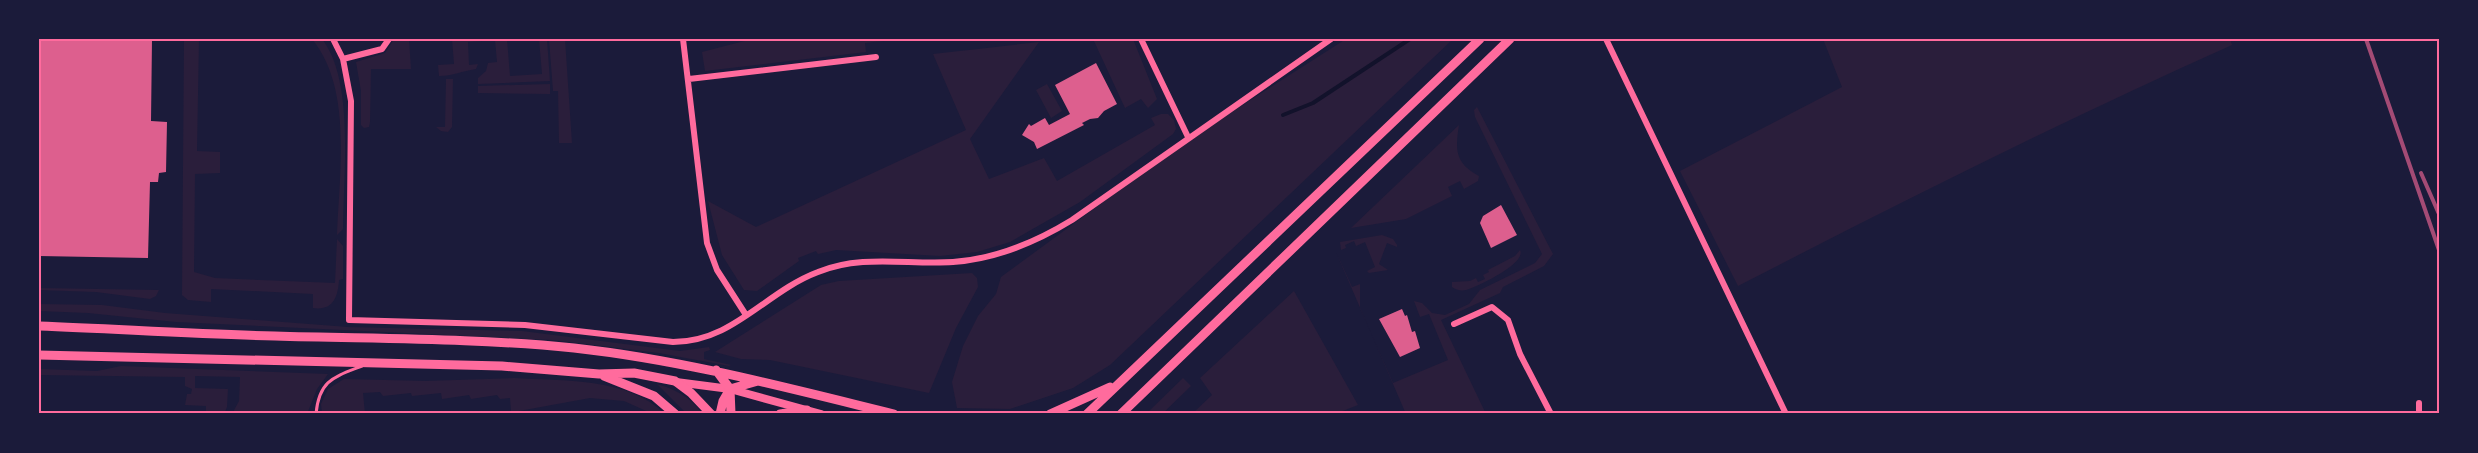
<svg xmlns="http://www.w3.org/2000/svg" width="2478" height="453" viewBox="0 0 2478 453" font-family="'Libre Baskerville',serif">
<rect width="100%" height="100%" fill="#1b1b3a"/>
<path fill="#2a1e3b" d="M184,39H199L197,151L220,152V173L195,174L194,272L215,278L335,283L337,239L343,246V279L339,280C338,297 333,311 313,308V294L211,289V302L188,300L182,295Z
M312,39H322C355,81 343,177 343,229L337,235C339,174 353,89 312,39Z
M394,39H409L411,69H371L370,122L369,127L364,128L361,125V91L356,62L385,53Z
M452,39H507L510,76L542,74L539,39H547L550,81L478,84V78L486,71L488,63L497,62L495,40L468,42L469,65L478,64L476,69C462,71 453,76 439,76L438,65L454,64Z
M549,39H565L572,143H559L558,91H553Z
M752,39H902L865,43L866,52L705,71L702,52Z
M1093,39H1133L1157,99L1148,108L1141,99L1125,108Z
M1346,39H1453L1110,365L1073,388L1010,409L957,408L952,382L963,346L978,316L996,294L1001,277L1185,142Z
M1823,39H2230L2232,45C2064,120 1901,202 1738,286L1680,171L1842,87Z
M1039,42L970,139L989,179L1044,158L1057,181L1155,125L1151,118L1161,114H1168L1174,120L1176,129L1173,134L1080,202L1010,242L977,252L940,256L836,250L818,254L816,251L798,258L799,261L757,291L744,290L722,255L708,201L756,227L966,130L933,54Z
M446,79H453L452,127L448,132L441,131L436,127H445Z
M550,84V94L478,93V86Z
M1047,84L1062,111L1051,118L1036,90Z
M1477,107L1553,254L1544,266L1503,287L1500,293L1441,320L1486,414H1406L1336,252L1352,287L1360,284V308L1393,383L1448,360L1429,314L1420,317L1414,301L1422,303L1432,313L1445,315L1469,304L1480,290L1535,263L1542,254L1475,117L1474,110Z
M1459,125C1455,150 1455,163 1479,176L1478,181L1464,189L1460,181L1448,187L1452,196L1406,219L1351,228Z
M1382,235L1393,239L1397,245V247L1387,243L1379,264L1388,270L1369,273L1367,271L1375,267L1365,242L1356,246L1354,241L1345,245L1346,248L1341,250L1340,242Z
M1520,250C1527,263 1479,286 1466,290C1461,291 1456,290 1452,287V282L1470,281L1476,278L1478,282L1485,279L1483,275L1489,272L1488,270L1515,256Z
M972,273L977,278L978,287L956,328L929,393L770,360L741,359L715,352L821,285L839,281Z
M39,288L159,290L156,296L150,299L96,292L39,290Z
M1294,291L1358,405L1335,414H1192L1212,395L1200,378Z
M39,304L102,305L165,313L348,327L522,331L680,351L709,347L710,350L704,352V359L731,365L729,366L659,353L552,340L176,322L88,313L39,311Z
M121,366L328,374L317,389L307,414H232L239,401L240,377L195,376V388L228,389L227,407L224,414H206V406L185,405L187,394H191L192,389L185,386V377L39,375V369L97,371Z
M514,378C562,381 628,377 665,414H653L624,401L590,398L503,414L502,412L511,411L510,398L500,399L497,395L471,399L469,395L442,399L441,393L412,396L411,393L383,396L380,392L363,393L365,414H322L321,404L328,389L344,379L425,381Z
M1183,378L1191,386L1162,414H1146Z
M657,384C677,390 690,397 703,414H687Z"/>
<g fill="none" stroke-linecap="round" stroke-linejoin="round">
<path stroke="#12122b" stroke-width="4" d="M1283,115L1313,103L1410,39"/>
</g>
<path fill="#dd5f8e" d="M39,39H152L151,121L167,122L166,172L159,173L158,182H150L148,258L39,256Z
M1096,63L1117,104L1104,111L1098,118L1090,119L1082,123L1084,125L1037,149L1034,142L1022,135L1029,124L1031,126L1045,118L1049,125L1070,114L1055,85Z
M1501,205L1517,235L1491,248L1480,223L1483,216Z
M1402,309L1405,316L1407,315L1412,332L1415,331L1420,348L1400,357L1379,319Z"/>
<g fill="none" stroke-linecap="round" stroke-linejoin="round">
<path stroke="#ff6b9d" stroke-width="3" d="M316,414C319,380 334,377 362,366"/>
<path stroke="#ff6b9d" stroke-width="6" d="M333,39L343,59L351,101L349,320L525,325L673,342C733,342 765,292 818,272C862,254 907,265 953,262C997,259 1036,242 1072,220L1331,39
M683,39L707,243L717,270L746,315
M1141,39L1188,137
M1606,39L1786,414
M343,59L382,49L389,39
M689,79L876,57
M1454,324L1492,307L1508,320L1520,354L1551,414
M2419,403V414"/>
<path stroke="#ff6b9d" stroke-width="8" d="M676,382L730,389L821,414"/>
<path stroke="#ff6b9d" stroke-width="9" d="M39,326C118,329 196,334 275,336C375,339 475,338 574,348C683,360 788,388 894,414
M39,355L502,366L599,374L634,373L675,381L691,393L711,414
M716,370L730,389L731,414
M604,376L654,396L675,414
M720,414L723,401L730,389L758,381
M780,414L807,410
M1050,414L1110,387
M1087,414L1480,39
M1121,414L1510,39"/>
<path stroke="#a44b75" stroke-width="4" d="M2366,39L2439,250
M2421,173L2439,214"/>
</g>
<rect width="2478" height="453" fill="none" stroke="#1b1b3a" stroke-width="81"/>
<rect x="40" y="40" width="2398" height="372" fill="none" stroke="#ff6b9d" stroke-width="2"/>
</svg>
